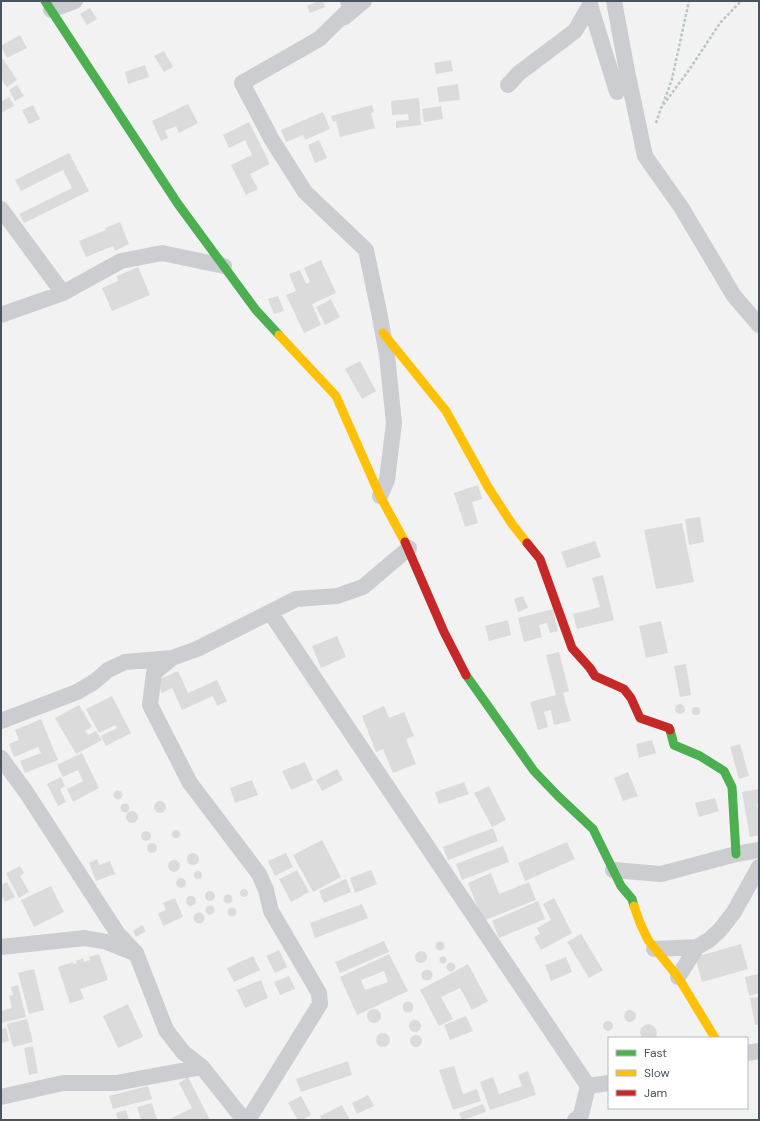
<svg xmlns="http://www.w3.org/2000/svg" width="760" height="1121" viewBox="0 0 760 1121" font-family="'DM Sans',sans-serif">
<rect width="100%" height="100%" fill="#f2f2f2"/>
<path fill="#dbdbdc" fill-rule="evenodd" d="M319,1H323L325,7L310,13L307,6Z
M90,8L97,19L87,25L80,14Z
M20,35L27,48L7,58L1,46Z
M164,51L173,67L164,72L154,56Z
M1,56L17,80L7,87L1,79Z
M451,60L453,71L436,74L434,63Z
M145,65L149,77L128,84L125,72Z
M458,84L460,100L439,102L437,87Z
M17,85L24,96L15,101L9,90Z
M9,97L14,106L1,113V102Z
M419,98L421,125L396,128V121L409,120L408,114L392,115L391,101Z
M188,104L198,123L179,133L176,126L165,131L168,138L161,141L152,121Z
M33,105L40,119L29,124L22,110Z
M372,105L374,112L371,113L375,128L340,137L336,121L333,122L331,116Z
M441,106L443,119L424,122L422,109Z
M323,112L330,129L305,140L303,135L286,142L281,130Z
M249,122L270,164L250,174L258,189L246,195L231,165L252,155L245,140L229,148L223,135Z
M319,140L327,158L315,163L308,145Z
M69,153L89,191L24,223L19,214L72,188L63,170L21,191L15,180Z
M120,222L129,244L115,251L113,246L86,257L79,241L106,230L105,228Z
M321,260L336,293L312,304L321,325L304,333L286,295L296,291L289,274L300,270L306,284L310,282L304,268Z
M138,267L150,295L112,311L102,288L118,281L117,276Z
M278,296L284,311L274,314L268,299Z
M331,299L340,317L325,325L316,307Z
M360,361L376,391L362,399L345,369Z
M478,485L482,499L472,502L478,523L465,527L454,493Z
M700,517L704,542L689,545L685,519Z
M682,523L694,582L656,589L644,530Z
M595,541L601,557L567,568L561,552Z
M603,575L614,620L577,629L573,614L600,607L592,578Z
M523,596L528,608L518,612L514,599Z
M553,609L558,631L550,633L547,623L539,625L542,637L524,642L518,618Z
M508,620L511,635L489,641L485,626Z
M661,621L668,653L646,658L639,626Z
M337,636L346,657L321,668L312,646Z
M559,652L569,691L563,693L571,721L554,725L551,710L544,712L548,727L538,730L530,702L556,695L546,655Z
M686,664L691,695L680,697L674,666Z
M178,671L188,693L217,680L227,701L217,706L213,696L182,710L172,688L162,693L156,681Z
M112,696L131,733L106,746L101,736L117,728L115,725L99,733L86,709Z
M675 709a5 5 0 1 1 10 0a5 5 0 1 1-10 0Z
M79,705L92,727L85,731L88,735L96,731L102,740L76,754L55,718Z
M384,706L389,718L404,712L414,736L406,739L416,764L393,773L383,749L376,752L362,716Z
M692 711a4 4 0 1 1 8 0a4 4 0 1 1-8 0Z
M41,719L58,760L25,773L20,761L41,753L38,747L14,757L9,744L19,740L15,730Z
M652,740L656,753L639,758L636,744Z
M740,744L749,776L739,779L730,747Z
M82,753L99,788L73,802L67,789L83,781L78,770L63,777L57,765Z
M305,762L313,780L291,790L282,771Z
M337,769L343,780L322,791L316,780Z
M628,772L638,796L623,801L614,778Z
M61,777L65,786L60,789L66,802L58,806L47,784Z
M252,780L258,795L235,803L230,788Z
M464,782L469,794L439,804L435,792Z
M489,786L506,820L492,827L474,793Z
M759,789V803L757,804L759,816V835L750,837L742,792Z
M113.5 795a4.5 4.5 0 1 1 9 0a4.5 4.5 0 1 1-9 0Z
M715,798L719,811L699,817L695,803Z
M154 807a6 6 0 1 1 12 0a6 6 0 1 1-12 0Z
M120.5 808a4.5 4.5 0 1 1 9 0a4.5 4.5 0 1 1-9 0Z
M126 817a6 6 0 1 1 12 0a6 6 0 1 1-12 0Z
M493,828L498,841L448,860L443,847Z
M172 834a4 4 0 1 1 8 0a4 4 0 1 1-8 0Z
M141 836a5 5 0 1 1 10 0a5 5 0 1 1-10 0Z
M322,840L341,877L313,892L293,855Z
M567,842L575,859L525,881L518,863Z
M147 848a5 5 0 1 1 10 0a5 5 0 1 1-10 0Z
M503,846L509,862L462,880L456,864Z
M187 859a6 6 0 1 1 12 0a6 6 0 1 1-12 0Z
M286,853L293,867L275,876L268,861Z
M97,859L99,865L110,861L115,874L96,881L89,863Z
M168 866a6 6 0 1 1 12 0a6 6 0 1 1-12 0Z
M20,866L24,873L20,876L29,892L19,898L6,873Z
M297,870L309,892L291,902L279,879Z
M371,870L377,884L355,893L350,878Z
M194 875a4 4 0 1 1 8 0a4 4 0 1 1-8 0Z
M491,873L499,894L529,882L536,900L483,921L468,883Z
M176 883a5 5 0 1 1 10 0a5 5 0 1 1-10 0Z
M346,879L351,892L324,903L319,891Z
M7,882L15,897L5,902L1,895V885Z
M51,886L64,912L34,927L21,900Z
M240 893a4 4 0 1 1 8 0a4 4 0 1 1-8 0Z
M205 896a5 5 0 1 1 10 0a5 5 0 1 1-10 0Z
M223.5 899a4.5 4.5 0 1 1 9 0a4.5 4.5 0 1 1-9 0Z
M186 901a5 5 0 1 1 10 0a5 5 0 1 1-10 0Z
M175,898L183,917L163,926L158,913L166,910L163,903Z
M554,898L572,933L541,950L534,937L540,934L537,928L551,920L543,904Z
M538,901L545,919L499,938L492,921Z
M362,904L368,918L315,938L310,923Z
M205.5 910a4.5 4.5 0 1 1 9 0a4.5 4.5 0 1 1-9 0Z
M227.5 912a4.5 4.5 0 1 1 9 0a4.5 4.5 0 1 1-9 0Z
M193.5 918a5.5 5.5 0 1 1 11 0a5.5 5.5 0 1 1-11 0Z
M142,925L146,931L136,937L133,931Z
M581,934L603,970L589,978L567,942Z
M384,941L389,952L340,973L335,962Z
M435.5 946a4.5 4.5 0 1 1 9 0a4.5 4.5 0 1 1-9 0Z
M741,944L748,969L702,982L695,957Z
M279,950L287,967L275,973L266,956Z
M415 957a6 6 0 1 1 12 0a6 6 0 1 1-12 0Z
M99,954L108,980L80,989L84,999L70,1003L58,967L73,962V964L77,963L76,961L83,958L84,962L90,960L89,957Z
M389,954L408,991L357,1015L340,977ZM384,971L388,982L365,990L361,980Z
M253,956L260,970L234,982L227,968Z
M439.5 960a3.5 3.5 0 1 1 7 0a3.5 3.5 0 1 1-7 0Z
M566,957L572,972L551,981L545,965Z
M446.5 967a4.5 4.5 0 1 1 9 0a4.5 4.5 0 1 1-9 0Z
M468,964L488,1001L472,1010L460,988L441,997L453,1019L439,1026L420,990Z
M34,969L44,1010L29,1014L18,973Z
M421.5 975a5.5 5.5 0 1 1 11 0a5.5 5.5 0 1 1-11 0Z
M759,974V993L749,996L745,977Z
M289,976L295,989L280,995L274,982Z
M261,980L268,998L245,1008L237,990Z
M18,985L26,1017L1,1023V1011L12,1008L9,996L13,995L11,987Z
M759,997V1025H755L750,998Z
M402.5 1007a5.5 5.5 0 1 1 11 0a5.5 5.5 0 1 1-11 0Z
M128,1004L143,1037L118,1048L103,1016Z
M367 1016a7 7 0 1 1 14 0a7 7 0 1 1-14 0Z
M624 1016a6 6 0 1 1 12 0a6 6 0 1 1-12 0Z
M466,1016L473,1031L450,1040L444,1025Z
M27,1019L33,1042L13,1047L7,1024Z
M409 1026a6 6 0 1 1 12 0a6 6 0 1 1-12 0Z
M603 1026a5 5 0 1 1 10 0a5 5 0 1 1-10 0Z
M649,1024L653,1026L656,1029L657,1034L655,1038H642L640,1032L641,1028L645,1025Z
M6,1028L9,1041L1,1043V1029Z
M376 1040a7 7 0 1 1 14 0a7 7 0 1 1-14 0Z
M410 1041a6 6 0 1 1 12 0a6 6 0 1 1-12 0Z
M33,1046L38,1073L29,1075L24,1048Z
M348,1061L352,1075L301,1092L296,1079Z
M454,1066L463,1094L477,1089L481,1101L453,1110L439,1070Z
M528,1071L536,1095L490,1110L480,1082L493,1077L499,1094L522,1086L518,1075Z
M188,1077L210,1120H168L192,1108L179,1083Z
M148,1086L152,1099L113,1109L109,1096Z
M368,1095L374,1106L357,1114L352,1103Z
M301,1096L311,1115L302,1120H298L288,1103Z
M152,1103L157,1120H141L137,1107Z
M483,1104L486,1112L462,1120L459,1113Z
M342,1105L350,1120H322L320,1116Z
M126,1110L129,1120H118L116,1113Z"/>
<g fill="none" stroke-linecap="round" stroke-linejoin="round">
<path stroke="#bac6c2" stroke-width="2.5" stroke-dasharray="3 2" stroke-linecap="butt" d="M663,104L672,79L689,1
M656,123L661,108L689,70L720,23L741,1"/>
<path stroke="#cbcdd0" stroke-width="16" d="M348,1L351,8L319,39L242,83L272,140L305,192L366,250L379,312L387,355L394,423L387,480L380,496
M614,1L627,71L645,156L681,207L734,296L759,325
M590,5L617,92
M51,10L75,1
M345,17L364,1
M508,85L519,73L575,31L590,5V1
M1,209L63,293
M1,315L63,293L121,261L162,253L224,266
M270,612L588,1086L581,1115L575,1120
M172,658L154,673L150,705L190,783L259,874L266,890L271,911L319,993L320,1004L248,1120
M1,721L77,692L94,682L108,670L125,662L172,658L197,649L296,599L337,596L363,587L409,548
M1,758L26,792L118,934L136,953L166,1030L183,1052L202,1067L244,1120
M613,870L661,874L736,854L759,850
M1,947L85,938L107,942L132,952
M654,949L697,947
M678,977L697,947L709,940L720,930L734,912L759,867
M747,1053L759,1051
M588,1086L609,1083
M1,1097L63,1083H116L202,1067"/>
<path stroke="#4caf50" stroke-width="9" d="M45,1L178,204L256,310L279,335
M466,675L534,771L558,796L593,829L621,886L632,899L634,906
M670,730L674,745L700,756L724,771L732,787L736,854"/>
<path stroke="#ffc107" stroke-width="9" d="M383,333L446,411L488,487L512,524L527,543
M279,335L336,396L380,496L405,542
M634,906L640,923L648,940L678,977L715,1038"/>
<path stroke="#c62828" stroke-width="9" d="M405,542L444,632L466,675
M527,543L540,559L572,648L590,668L595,676L624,689L631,698L640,718L669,728L670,730"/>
</g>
<rect width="760" height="1121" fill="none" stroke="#49545e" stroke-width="4"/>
<rect x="608" y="1037" width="140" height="72" fill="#ffffff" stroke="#b6bbbf"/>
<rect x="616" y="1050" width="20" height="6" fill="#4caf50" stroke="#b6bbbf"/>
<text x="644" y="1057" font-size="12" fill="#49545e">Fast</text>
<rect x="616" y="1070" width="20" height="6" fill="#ffc107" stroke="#b6bbbf"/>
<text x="644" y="1077" font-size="12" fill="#49545e">Slow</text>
<rect x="616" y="1090" width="20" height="6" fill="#c62828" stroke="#b6bbbf"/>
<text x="644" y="1097" font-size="12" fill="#49545e">Jam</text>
</svg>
